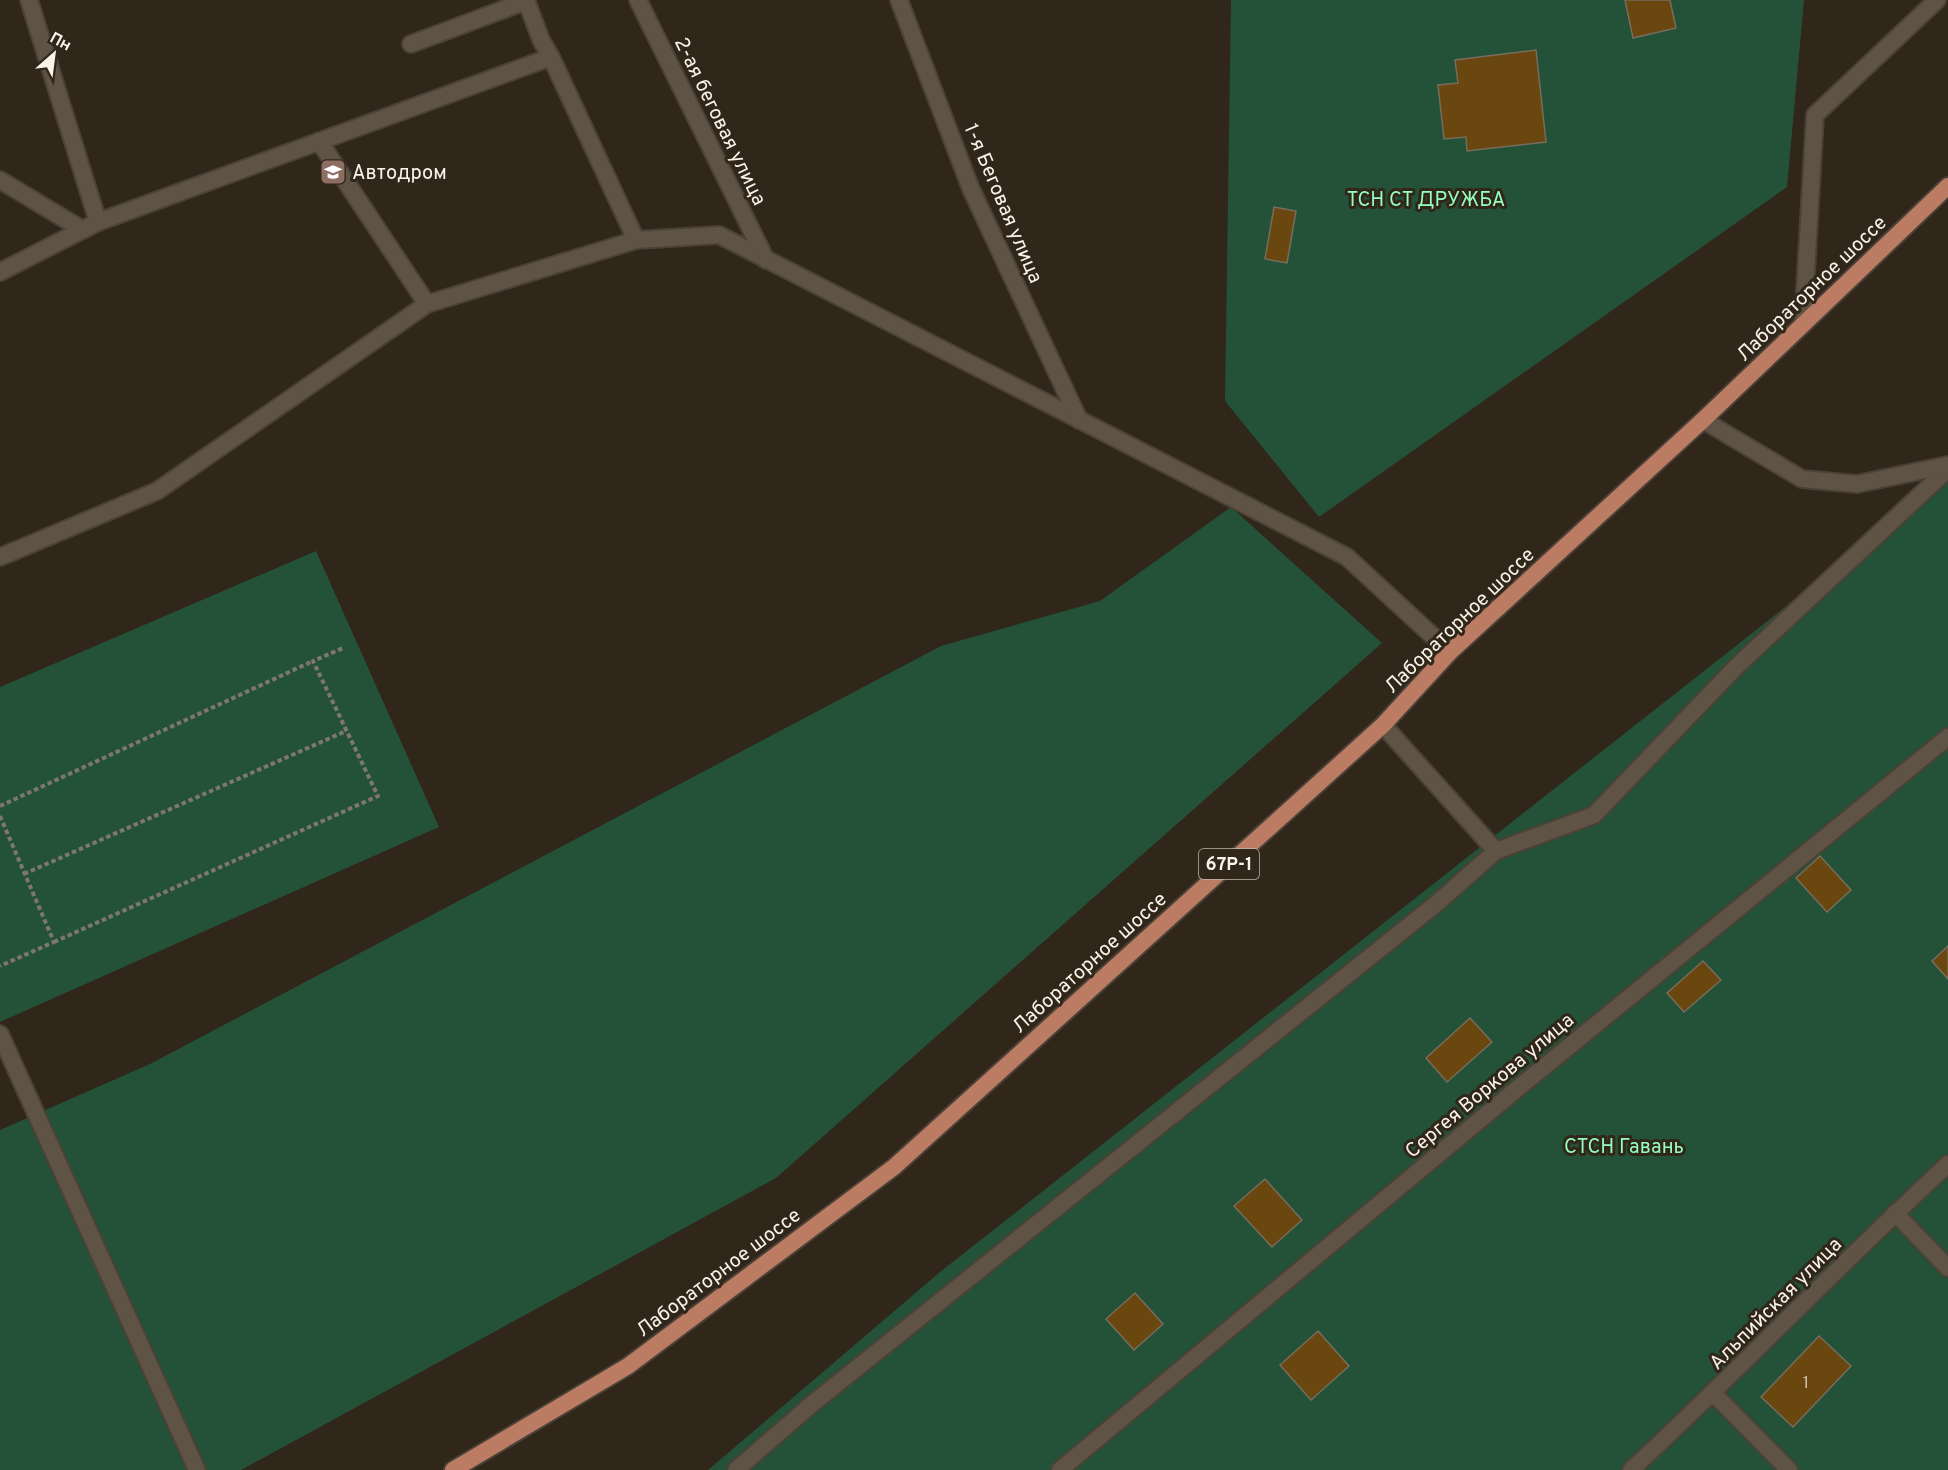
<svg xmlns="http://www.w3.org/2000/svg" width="1948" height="1470" viewBox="0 0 1948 1470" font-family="Overpass,sans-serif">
<rect width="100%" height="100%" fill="#302619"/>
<path fill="#245238" d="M1231,0H1804L1787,187L1319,517L1225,401Z
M1948,479V1470H708L940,1272Z
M1231,507L1382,643L776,1178L241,1470H0V1130L150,1064L941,646L1100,601Z
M316,551L439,827L0,1022V687Z"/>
<path fill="#69470f" stroke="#776c5d" stroke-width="1.5" d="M1625,0H1670L1676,28L1633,38Z
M1536,50L1546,142L1467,151L1466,137L1444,139L1438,85L1458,83L1455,60Z
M1274,207L1296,211L1287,263L1265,259Z
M1820,856L1851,890L1827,912L1796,878Z
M1948,946V979L1932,961Z
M1703,961L1721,980L1684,1012L1667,993Z
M1470,1018L1492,1042L1447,1082L1426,1058Z
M1265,1179L1302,1220L1272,1247L1234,1206Z
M1135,1293L1163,1324L1134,1350L1106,1319Z
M1318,1331L1349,1366L1311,1400L1280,1365Z
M1819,1336L1851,1366L1793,1427L1761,1397Z"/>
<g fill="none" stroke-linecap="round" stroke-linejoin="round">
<g stroke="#4a4137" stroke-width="20">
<path id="service" d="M29,0L98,222
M526,0L541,40L551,57L636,240
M411,44L526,1
M319,141L427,304
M0,180L83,230
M0,272L98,222L551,57
M1803,325L1815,115L1937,0
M0,557L157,491L427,304L636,240L719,235L1347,557L1450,652
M1383,725L1496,851
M736,1470L812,1404L1436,904L1496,851L1594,815L1737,666L1948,469"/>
</g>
<g stroke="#4a4137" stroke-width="20">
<path id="minor" d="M638,0L766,260
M899,0L971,189L1079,420
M1703,420L1802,479L1857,484L1948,465
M0,1034L197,1470
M1895,1213L1948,1268
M1713,1393L1789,1470
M1060,1470L1517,1089L1948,737
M1631,1470C1739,1370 1840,1264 1948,1164"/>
</g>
<g stroke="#4a4137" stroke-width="20">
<path id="primary" d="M453,1470L628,1366L894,1167L1383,725L1450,652L1703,420L1948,186"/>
</g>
<path stroke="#7f776b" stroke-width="4" stroke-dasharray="4.5 3" stroke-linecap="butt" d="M0,806L313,661
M0,816L54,942L0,966
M24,874L346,731
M54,942L378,796L313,661L343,648"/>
<use href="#service" stroke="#5e5345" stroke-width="16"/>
<use href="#minor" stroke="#5e5345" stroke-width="16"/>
<use href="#primary" stroke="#bc7c64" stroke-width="16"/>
</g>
<defs>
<g id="university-square" transform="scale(1.35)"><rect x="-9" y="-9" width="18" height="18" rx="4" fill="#8d6e63" stroke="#302619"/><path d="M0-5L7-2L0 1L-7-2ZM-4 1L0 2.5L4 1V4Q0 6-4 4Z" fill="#fff"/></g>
</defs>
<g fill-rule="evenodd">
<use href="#university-square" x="333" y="172"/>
</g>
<g text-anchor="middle" stroke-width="6" stroke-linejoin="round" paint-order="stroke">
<g font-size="16" fill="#d5c8b3">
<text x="1806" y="1388">1</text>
</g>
<rect fill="#302619" stroke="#bdb6ab" stroke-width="1.5" x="1199" y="849" width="60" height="30" rx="4.5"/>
<g font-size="18" font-weight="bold" fill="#f9f3ea">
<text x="1229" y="870">67Р-1</text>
</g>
<g font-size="20" fill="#f9f3ea" stroke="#302619">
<text transform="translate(721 121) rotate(64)" y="7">2-ая беговая улица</text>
<text transform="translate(1004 203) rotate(67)" y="7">1-я Беговая улица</text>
<text transform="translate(1811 288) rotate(-44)" y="7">Лабораторное шоссе</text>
<text transform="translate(1459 620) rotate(-44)" y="7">Лабораторное шоссе</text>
<text transform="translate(1089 962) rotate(-42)" y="7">Лабораторное шоссе</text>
<text transform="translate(1489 1085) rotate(-40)" y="7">Сергея Воркова улица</text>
<text transform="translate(718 1272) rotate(-37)" y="7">Лабораторное шоссе</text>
<text transform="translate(1775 1303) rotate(-45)" y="7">Альпийская улица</text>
</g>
<g font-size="20" fill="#f9f3ea" stroke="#302619" text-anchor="start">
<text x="352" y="179">Автодром</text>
</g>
<g font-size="20" fill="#94febe" stroke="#302619">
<text x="1426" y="206">ТСН СТ ДРУЖБА</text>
<text x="1624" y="1153">СТСН Гавань</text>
</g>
</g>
<g transform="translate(54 54) rotate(28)" stroke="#302619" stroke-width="4.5" paint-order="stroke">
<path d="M0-4.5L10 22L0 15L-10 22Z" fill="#f9f3ea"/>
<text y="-9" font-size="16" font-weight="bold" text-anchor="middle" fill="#f9f3ea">Пн</text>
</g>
</svg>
